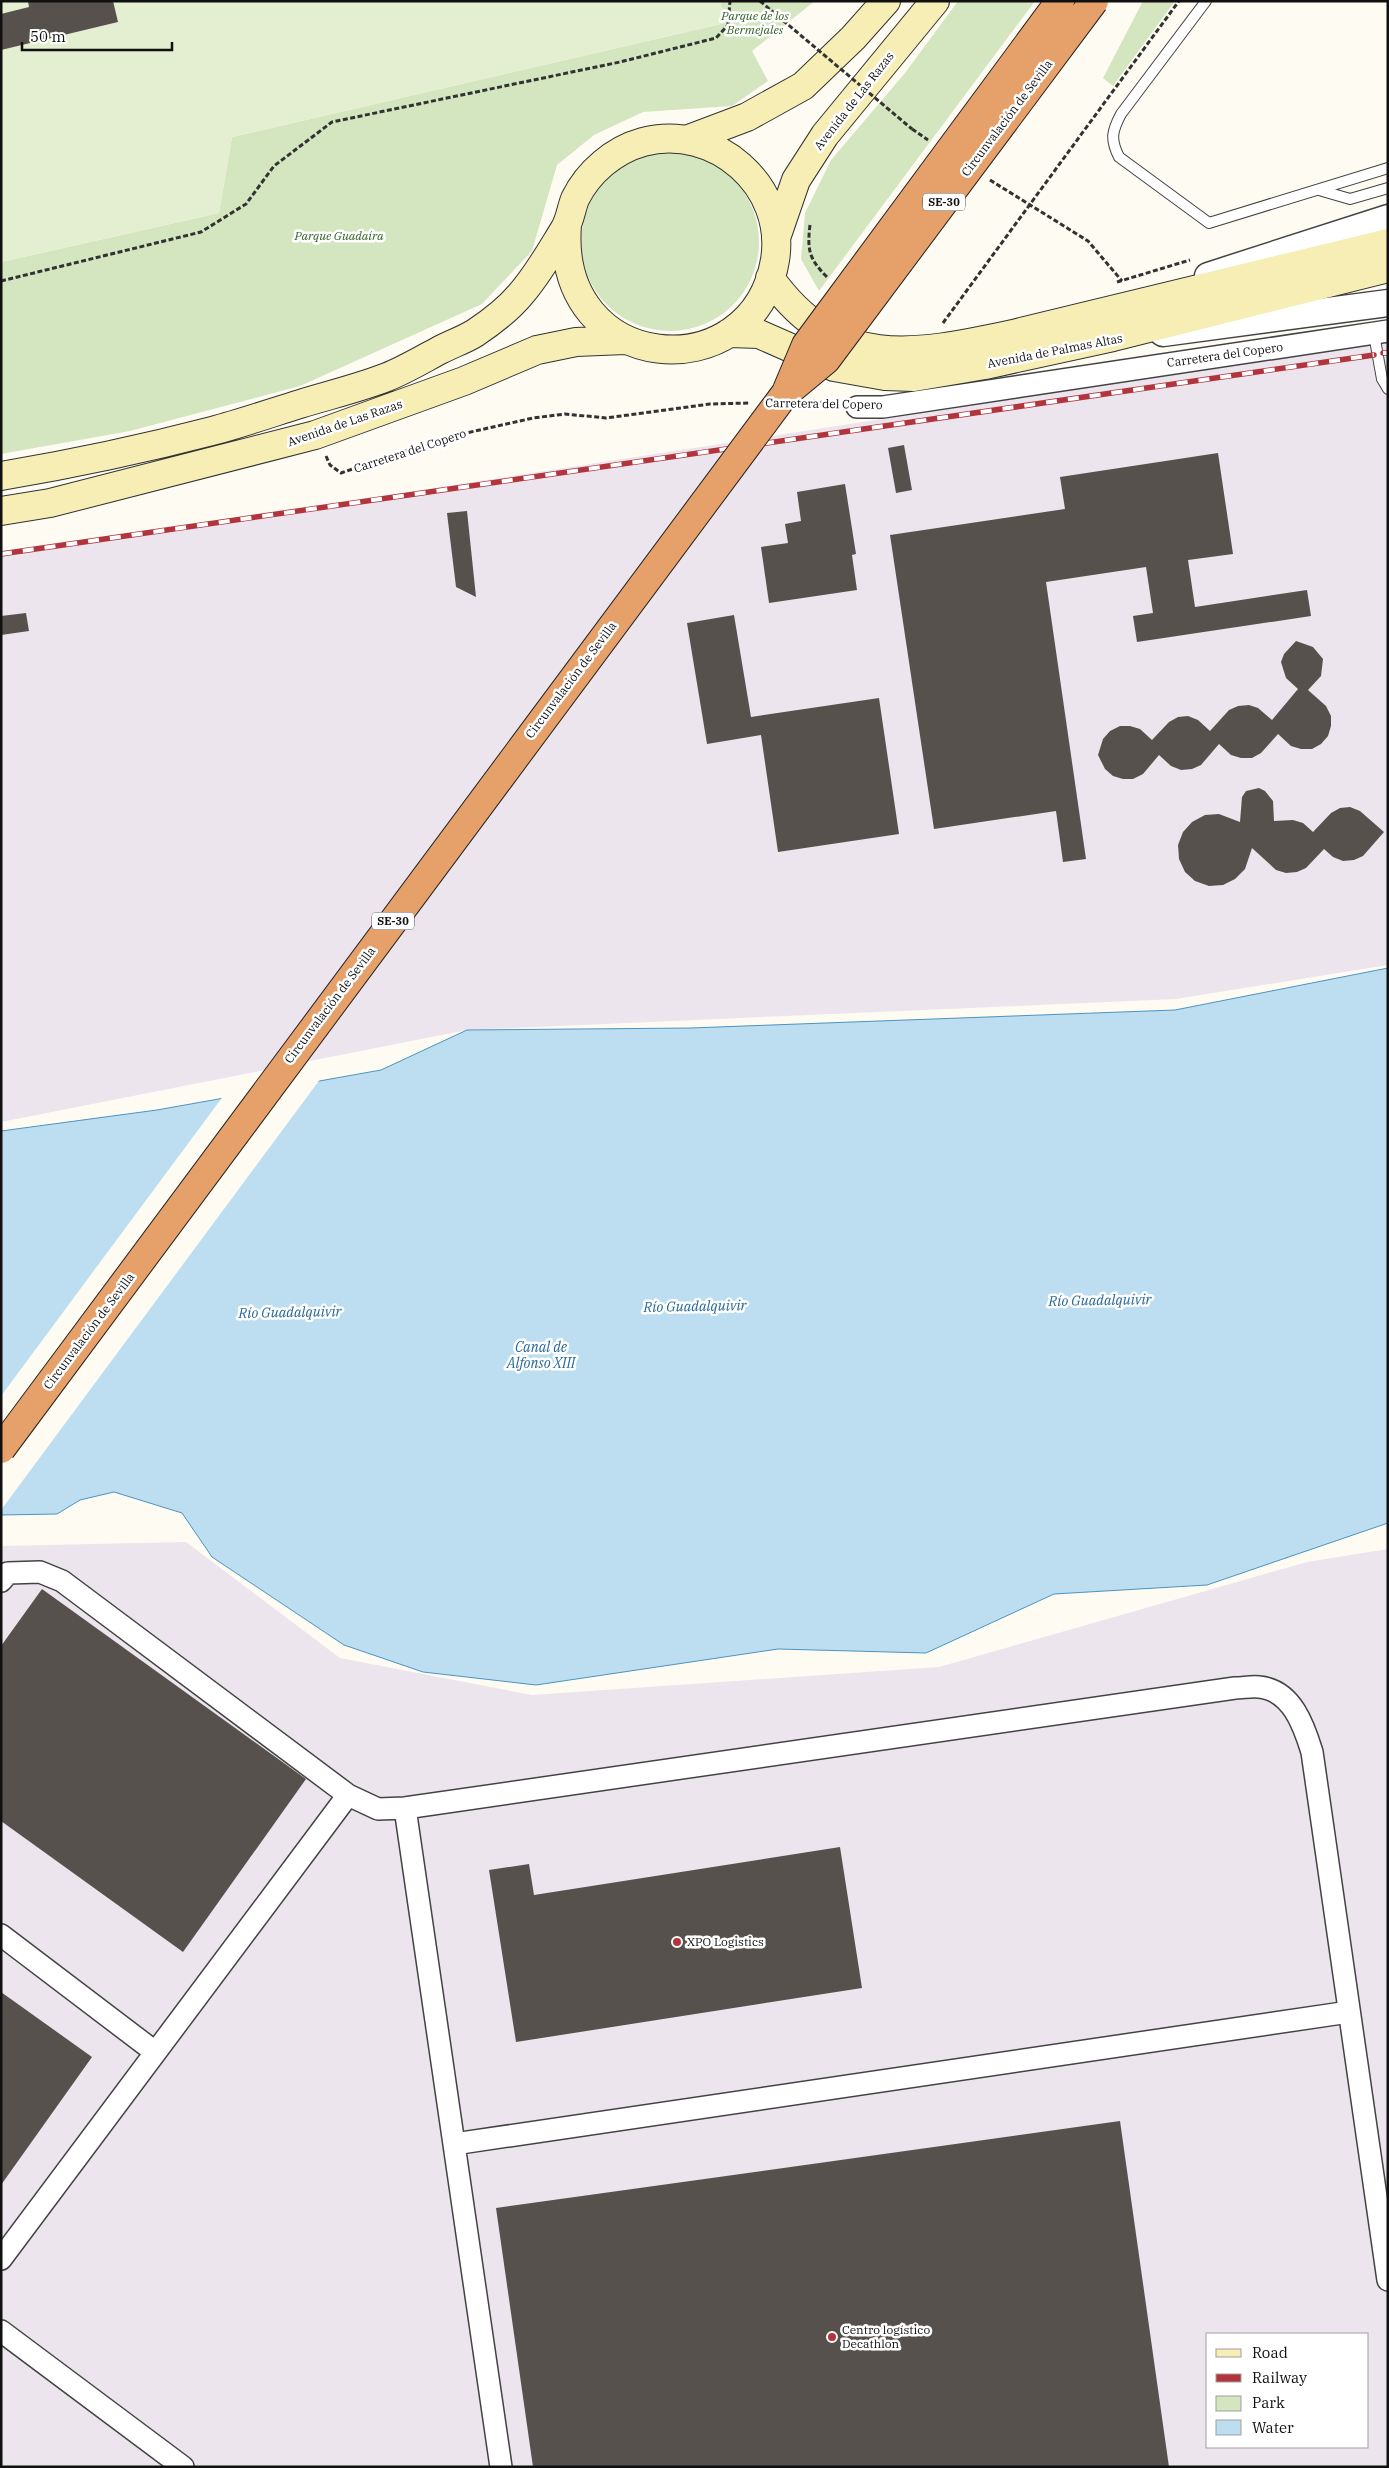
<svg xmlns="http://www.w3.org/2000/svg" width="1389" height="2468" viewBox="0 0 1389 2468" font-family="'IBM Plex Serif',serif">
<rect width="100%" height="100%" fill="#fefbf3"/>
<path fill="#ece5ed" fill-rule="evenodd" d="M1388,341V965L1176,999L467,1030L1,1122V551L181,527Z
M186,1542L340,1658L532,1695L939,1667L1307,1562L1388,1549V2467H1V1546ZM1208,2334H1368V2447H1208Z"/>
<path fill="#d4e6c0" d="M720,1H815L752,51L768,81L732,106L643,112L594,135L557,165L532,251L482,304L300,386L130,431L1,454V262L219,213L232,137L725,23Z
M958,1H1035L819,291L801,259L805,213L831,160L905,73Z
M1143,1H1175L1113,86L1103,78Z
M581 242a89 89 0 1 1 178 0a89 89 0 1 1-178 0Z"/>
<path fill="#e4eed0" d="M1,1H720L725,23L232,137L219,213L1,262Z"/>
<path fill="#bddef0" stroke="#4b94c0" d="M1388,968V1523L1207,1585L1054,1594L926,1653L778,1649L536,1685L423,1672L344,1645L212,1557L182,1513L114,1492L80,1500L57,1514L1,1515V1131L157,1110L381,1070L467,1030L691,1028L1175,1010Z"/>
<path fill="#fefbf3" d="M321,1078L1,1510V1396L224,1095Z"/>
<path fill="#57514d" d="M28,1H113L118,22L1,50V14L29,7Z
M904,445L912,490L896,493L888,448Z
M1218,453L1233,554L1188,560L1195,607L1307,590L1311,616L1137,642L1133,616L1153,613L1146,567L1046,582L1086,859L1063,862L1056,811L934,829L890,535L1065,509L1060,477Z
M845,484L856,554L852,555L857,590L769,603L761,547L788,543L785,524L801,521L797,492Z
M467,511L476,597L456,587L447,513Z
M26,613L29,631L1,635V616Z
M734,615L751,717L879,698L899,834L778,852L761,735L707,744L687,623Z
M1296,641L1313,647L1323,659L1321,676L1308,690L1326,706L1331,716V726L1328,736L1321,744L1312,749H1301L1291,746L1278,734L1261,753L1252,758H1241L1231,755L1219,744L1201,765L1192,769L1181,770L1171,766L1159,755L1143,774L1133,779H1123L1113,776L1105,769L1098,755L1103,739L1110,731L1120,726H1130L1140,729L1152,740L1169,722L1178,717L1188,716L1198,720L1210,731L1229,710L1238,706L1249,705L1258,708L1272,720L1298,689L1286,678L1281,662L1284,654Z
M1259,788L1265,791L1273,801L1274,821L1293,820L1303,823L1313,832L1331,813L1340,808L1350,807L1360,811L1384,832L1363,856L1354,860L1343,861L1333,857L1324,849L1306,868L1297,872L1286,873L1276,870L1252,848L1245,869L1235,879L1223,885L1209,886L1195,881L1185,872L1179,859L1178,845L1183,832L1192,822L1205,815L1219,814L1240,822L1242,797L1246,791Z
M42,1589L306,1779L183,1952L1,1821V1646Z
M840,1847L862,1988L516,2042L489,1870L529,1864L534,1895Z
M1,1992L92,2057L1,2185Z
M1120,2121L1169,2467H533L496,2208Z"/>
<g fill="none" stroke-linecap="round" stroke-linejoin="round">
<g stroke="#434343" stroke-width="12">
<path id="service" d="M1206,1L1121,114C1112,131 1110,139 1119,157L1209,223L1388,168
M1319,190L1350,199L1388,188
M1374,334L1382,379L1388,389"/>
</g>
<g stroke="#434343" stroke-width="24">
<path id="minor" d="M857,407H883L1388,331
M1,1581L8,1573L40,1572L62,1581L348,1795L378,1809L405,1808L1235,1688C1243,1688 1251,1686 1259,1687C1292,1690 1304,1726 1312,1752L1388,2280
M405,1808L501,2467
M1,1935L155,2052
M454,2144L1349,2012
M1,2259L348,1795
M1,2331L183,2467"/>
</g>
<g stroke="#434343" stroke-width="29">
<path id="tertiary" d="M1208,276L1388,218
M1163,333L1388,303"/>
</g>
<g stroke="#323232" stroke-width="30">
<path id="secondary" d="M686,140L747,117L803,86L853,38L886,1
M776,238L796,180L825,135L935,1
M770,278C837,372 914,355 1013,334L1388,243
M729,333L759,334L834,367L885,376L914,377L985,365L1113,337L1388,268
M1,476C72,464 143,449 212,431C242,423 271,413 300,404C329,395 359,388 387,377C405,370 423,359 440,350C451,344 464,340 475,333C490,323 509,308 520,295C537,276 551,251 564,230C570,221 571,209 575,199C588,172 614,150 643,142C715,123 787,186 775,260C753,392 555,376 567,225
M1,511L50,503L315,435L464,381L537,350L576,342L625,340"/>
</g>
<path stroke="#323232" stroke-width="3" stroke-dasharray="5 2.5" stroke-linecap="butt" d="M912,129L928,140
M990,180L1088,241L1122,281
M810,225C807,250 809,259 827,277
M1,281L201,232L246,204L274,166L332,122L620,62L716,38L728,25L730,1
M1117,282L1190,260
M943,323L1179,1
M813,401L839,405
M326,456L330,465L341,473L444,438L533,418L565,414L606,418L710,404L749,403"/>
<use href="#service" stroke="#fff" stroke-width="10"/>
<use href="#minor" stroke="#fff" stroke-width="21"/>
<use href="#tertiary" stroke="#fff" stroke-width="26"/>
<use href="#secondary" stroke="#f7eeb5" stroke-width="28"/>
<g stroke="#b2353d" stroke-width="5.5">
<path id="rail" d="M1383,353H1388
M1,554L1374,355"/>
</g>
<use href="#rail" stroke="#fff" stroke-width="4" stroke-dasharray="11" stroke-linecap="butt"/>
<g stroke="#212121" stroke-width="30" stroke-linecap="butt">
<path id="motorway-bridge" d="M787,390L806,345L1060,1
M1,1449L785,394L826,360L1094,1"/>
</g>
<path stroke="#323232" stroke-width="3" stroke-dasharray="5 2.5" stroke-linecap="butt" d="M760,1L912,129"/>
<use href="#motorway-bridge" stroke="#e6a06a" stroke-width="28"/>
</g>
<g fill="#b2353d" stroke="#fff" stroke-width="2">
<circle cx="677" cy="1942" r="5"/>
<circle cx="832" cy="2337" r="5"/>
</g>
<g text-anchor="middle" stroke-width="5" stroke-linejoin="round" paint-order="stroke">
<g fill="#fff" stroke="#585858" stroke-width="1">
<rect x="923" y="193.5" width="42" height="17" rx="4"/>
<rect x="372" y="912.5" width="42" height="17" rx="4"/>
</g>
<g font-size="11" font-weight="bold" fill="#101010">
<text x="944" y="206">SE-30</text>
<text x="393" y="925">SE-30</text>
</g>
<g font-size="12" font-style="italic" fill="#336126" stroke="#fff">
<text x="755" y="20">Parque de los<tspan x="755" dy="14">Bermejales</tspan></text>
<text x="339" y="240">Parque Guadaíra</text>
</g>
<g font-size="12" fill="#101010" stroke="#fff">
<text transform="translate(854 101) rotate(-52)" y="4">Avenida de Las Razas</text>
<text transform="translate(1007 118) rotate(-53)" y="4">Circunvalación de Sevilla</text>
<text transform="translate(1055 351) rotate(-11)" y="4">Avenida de Palmas Altas</text>
<text transform="translate(1225 355) rotate(-8)" y="4">Carretera del Copero</text>
<text transform="translate(824 404) rotate(1)" y="4">Carretera del Copero</text>
<text transform="translate(345 423) rotate(-19)" y="4">Avenida de Las Razas</text>
<text transform="translate(410 451) rotate(-18)" y="4">Carretera del Copero</text>
<text transform="translate(571 680) rotate(-53)" y="4">Circunvalación de Sevilla</text>
<text transform="translate(330 1005) rotate(-53)" y="4">Circunvalación de Sevilla</text>
<text transform="translate(89 1331) rotate(-53)" y="4">Circunvalación de Sevilla</text>
</g>
<g font-size="12" fill="#101010" stroke="#fff" text-anchor="start">
<text x="687" y="1946">XPO Logistics</text>
<text x="842" y="2334">Centro logístico<tspan x="842" dy="14">Decathlon</tspan></text>
</g>
<g font-size="14" font-style="italic" fill="#256796" stroke="#fff">
<text transform="translate(1100 1300) rotate(-1)" y="5">Río Guadalquivir</text>
<text transform="translate(695 1306) rotate(-1)" y="5">Río Guadalquivir</text>
<text transform="translate(290 1312) rotate(-1)" y="5">Río Guadalquivir</text>
<text x="541" y="1352">Canal de<tspan x="541" dy="16">Alfonso XIII</tspan></text>
</g>
</g>
<rect width="1389" height="2468" fill="none" stroke="#101010" stroke-width="5"/>
<rect x="1206" y="2333" width="162" height="115" fill="#ffffff" stroke="#9f9f9f"/>
<rect x="1216" y="2349" width="25" height="8" fill="#f7eeb5" stroke="#9f9f9f"/>
<text x="1252" y="2358" font-size="15" fill="#101010">Road</text>
<rect x="1216" y="2374" width="25" height="8" fill="#b2353d" stroke="#9f9f9f"/>
<text x="1252" y="2383" font-size="15" fill="#101010">Railway</text>
<rect x="1216" y="2396" width="25" height="15" fill="#d4e6c0" stroke="#9f9f9f"/>
<text x="1252" y="2408" font-size="15" fill="#101010">Park</text>
<rect x="1216" y="2420" width="25" height="15" fill="#bddef0" stroke="#9f9f9f"/>
<text x="1252" y="2433" font-size="15" fill="#101010">Water</text>
<path d="M22 42v8h150v-8" fill="none" stroke="#101010" stroke-width="2.5"/>
<text x="30" y="42" font-size="15" fill="#101010" stroke="#ffffff" stroke-width="4" paint-order="stroke">50 m</text>
</svg>
